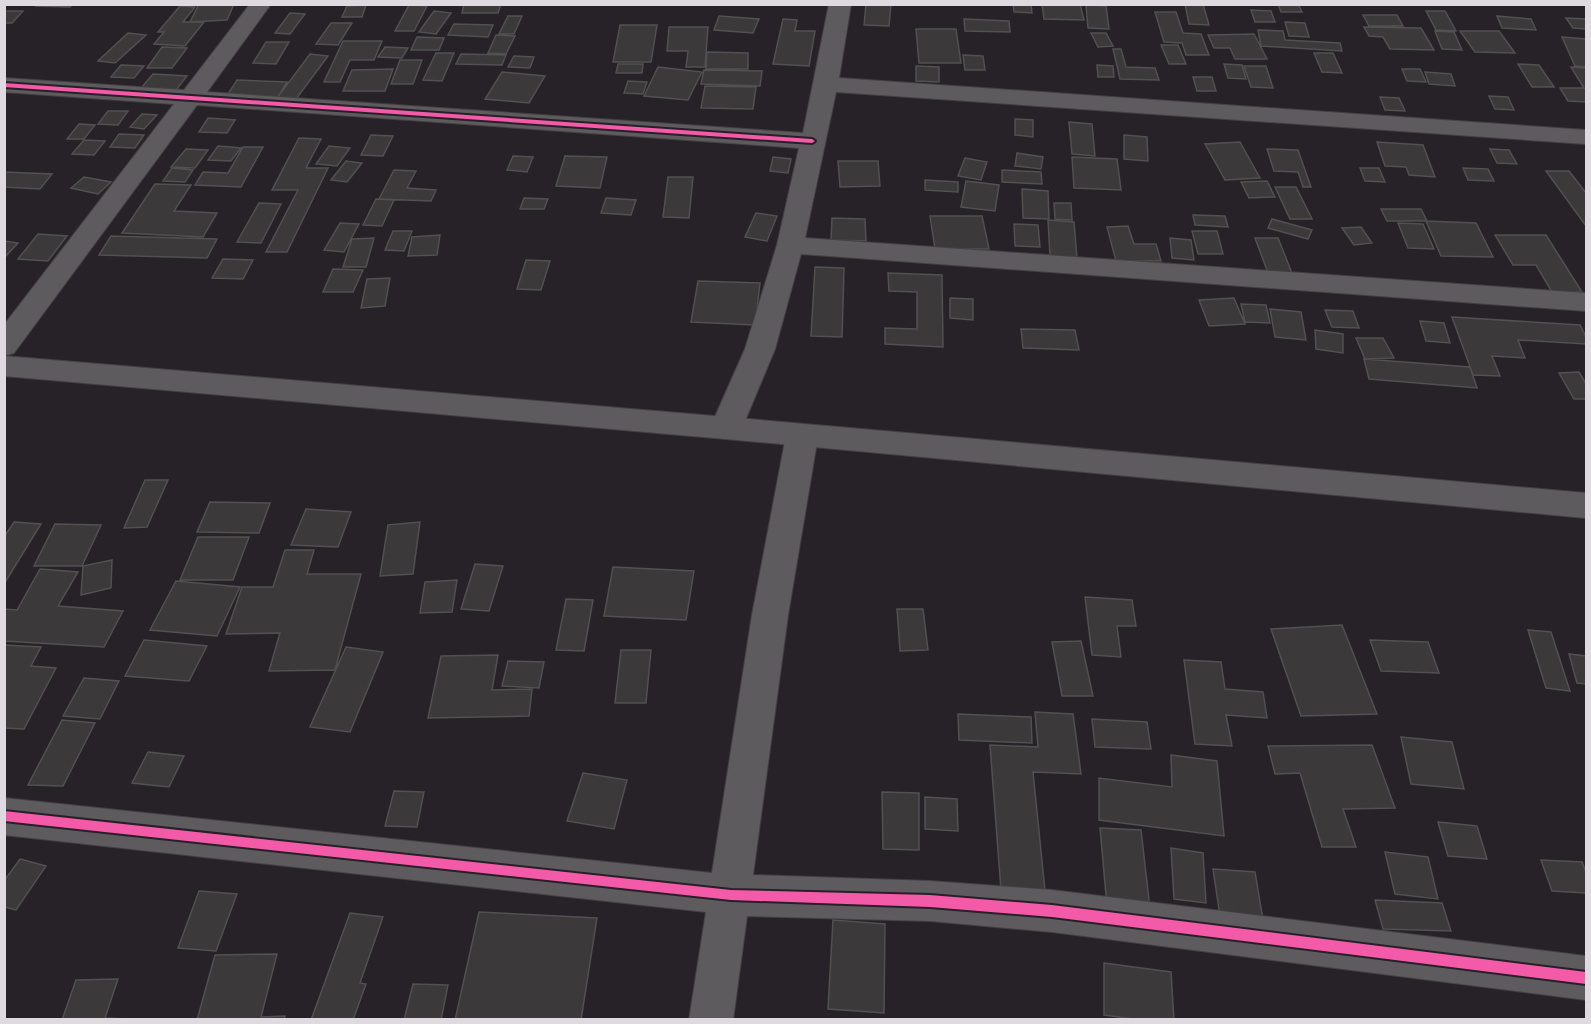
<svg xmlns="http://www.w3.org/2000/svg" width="1591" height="1024" viewBox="0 0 1591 1024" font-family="'Archivo Narrow',sans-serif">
<rect width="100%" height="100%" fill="#272227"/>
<path fill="#3b393a" stroke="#515151" stroke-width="1.5" d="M37,4H73L70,7L36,6Z
M199,4H234L227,20L190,22Z
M464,4H501L498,13H462Z
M866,4H891L889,26L864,25Z
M1013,4H1031L1032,13L1014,12Z
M1042,4H1080L1084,20L1044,19Z
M1185,4H1203L1209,25L1189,24Z
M1278,4H1298L1302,12H1281Z
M366,5L362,17H342L347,6Z
M409,5L427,6L414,31H395Z
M1086,5L1106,6L1109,29L1088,28Z
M180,6L195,7L183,22H204L185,46L154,44L164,32H158Z
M1251,10L1271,11L1275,22H1255Z
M4,11H23L12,23H4Z
M434,11L451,13L436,34L419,32Z
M1426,11H1445L1456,31L1436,30Z
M1155,12H1176L1183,33L1201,34L1209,55H1186L1182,43L1164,42Z
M290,13L305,14L290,34L275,33Z
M1363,15H1397L1403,26H1369Z
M508,16H522L514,34H499Z
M719,16L759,19L753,33L714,30Z
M1497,16L1531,19L1536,30L1502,28Z
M1566,18L1586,19V29L1573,28Z
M783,19L797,20L795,31H815L809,66L773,64Z
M964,19L1009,21L1010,32L965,31Z
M1285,22L1305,23L1309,37L1289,36Z
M331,23H352L338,45L316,44Z
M454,24L493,25L488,37L448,35Z
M620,25H657L651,62H613Z
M669,27H708L705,67H686L688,51H667Z
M1364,27L1421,28L1434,50L1390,49L1383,37L1369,36Z
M916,29H956L961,63H919Z
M1258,30L1283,31L1285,40L1340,43L1342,51L1261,46Z
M1435,31L1454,32L1462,50L1442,49Z
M1460,31H1499L1515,53L1475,52Z
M128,33L146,35L115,63L98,61Z
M1091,33H1106L1113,46L1098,47Z
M1254,34L1267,59H1235L1230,48H1214L1208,35Z
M496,35L515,36L506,54L488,53Z
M417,37L444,38L439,50H411Z
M1562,37L1586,39V67L1575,66Z
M343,41H382L374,60H350L340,82H324Z
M266,42H289L276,64L253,63Z
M1161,45H1178L1186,64H1169Z
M162,47L187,48L172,68H147Z
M385,47L408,48L402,58L378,57Z
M1113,49H1121L1126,67L1155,68L1159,80L1120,79Z
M707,52L748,53V69H706Z
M436,53H454L442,81L423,80Z
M1314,53H1333L1342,73L1322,72Z
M310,54L328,56L296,99L277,98Z
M461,54L506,55L502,65L456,64Z
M963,55L983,56L985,70H965Z
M514,56L534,57L530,68L508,67Z
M400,60H422L413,84H391Z
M618,64H643L642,73H616Z
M1224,64L1242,65L1246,79L1228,78Z
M1518,64L1539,65L1554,87H1532Z
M121,65L144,66L134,78L111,77Z
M1097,65L1113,66L1114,77H1098Z
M916,66L939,67V82L916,81Z
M1244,66H1266L1273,88L1251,87Z
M658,67L702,72L688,100L644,96Z
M1571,67L1586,68V102L1568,101L1560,88H1584Z
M393,69L385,91H343L352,70Z
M1402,69H1420L1426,82L1407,81Z
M704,70L762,71L760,86L701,84Z
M502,72L545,76L529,103L485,99Z
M1425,72L1451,74L1455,86L1429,84Z
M153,74L187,76L176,90L141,88Z
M1193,77H1212L1216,91H1197Z
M237,80L287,82L278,97L228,94Z
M628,81L647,82L643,94L624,93Z
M705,86L756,87L753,109L701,108Z
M1489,96L1508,97L1514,110L1495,109Z
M1380,97L1399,98L1405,111L1385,110Z
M108,111H128L118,125L98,124Z
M142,114L157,115L144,129L130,127Z
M208,118L235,120L227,133L199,132Z
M1015,119L1033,120V137L1015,135Z
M1069,122L1092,124L1095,156L1072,154Z
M79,124L95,125L84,139H67Z
M119,134L144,135L135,148L110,147Z
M371,135L393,136L383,156L361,155Z
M1124,135L1147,137L1148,161L1124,159Z
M299,138L321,139L306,168H328L287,252H266L298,190H272Z
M84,140L105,141L94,155L72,154Z
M1240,142L1260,178L1225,180L1205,144Z
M1377,142L1423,145L1435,177L1409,175L1406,167L1385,166Z
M218,146L241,148L231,161L208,160Z
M329,146L350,148L337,166L316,164Z
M243,147H263L241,187L195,185L203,172L228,173Z
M186,149L208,150L195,168L171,167Z
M1267,149L1298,150L1311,187H1303L1298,172L1274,171Z
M1490,149L1509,150L1517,164L1497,163Z
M1017,153L1043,157L1041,169L1015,166Z
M513,156L533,157L527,172L507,170Z
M565,156L607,157L600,188L556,186Z
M773,157L791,159L788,173L770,171Z
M1072,157L1117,159L1121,190L1074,188Z
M965,158L987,162L981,180L958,176Z
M346,161L362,163L347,182L331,180Z
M838,161H878L880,186L840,187Z
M172,168L193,170L185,182L163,181Z
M1360,168H1379L1385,182L1365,181Z
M1463,168L1488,169L1494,181L1468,180Z
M394,170L416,171L407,188L436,190L431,201L379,199Z
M1002,170L1041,172L1042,184L1002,182Z
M1546,171H1569L1586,193V226Z
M4,172L52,174L40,189L4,187Z
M84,177L111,182L98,194L71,188Z
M668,177H693L689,218L663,217Z
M925,180L958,182V192L925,190Z
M966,181L999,185L995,211L961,207Z
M1267,181L1275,197L1249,198L1241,182Z
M155,184L191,185L174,211L217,213L203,237L122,233Z
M1275,187H1296L1312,219H1290Z
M1022,189L1048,191L1049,219L1023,218Z
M524,198L548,199L544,209H520Z
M606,198L636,200L631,215L601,213Z
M376,199L394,200L382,226L363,225Z
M259,203L281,204L261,243L237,242Z
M1054,203H1071L1072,220L1055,219Z
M1381,209H1421L1427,221H1387Z
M756,213L777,216L767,241L745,237Z
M1193,215L1225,216L1228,227L1195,225Z
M930,216H982L989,249H935Z
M832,218L865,219L866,241L831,240Z
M1272,219L1312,230L1308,239L1268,228Z
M1048,220L1074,222L1077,258L1050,256Z
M1426,221L1476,223L1493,257L1441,256Z
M340,223L359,224L344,252L324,250Z
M1398,223L1423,224L1434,249L1408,248Z
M1014,224L1038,225L1040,247L1015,246Z
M1128,226L1134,244H1156L1161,261H1116L1107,227Z
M1361,227L1372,243L1354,245L1342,228Z
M393,231H412L404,251L385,250Z
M1192,231H1217L1223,254H1198Z
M38,234L67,236L48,261L18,259Z
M440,235L437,255L408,256L412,237Z
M1495,235H1546L1582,292H1552L1536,265H1513Z
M111,236L217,239L207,258L99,255Z
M374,238L366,267H343L352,239Z
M1170,238L1191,240L1194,260L1172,258Z
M1255,238H1278L1292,273H1268Z
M4,241L18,243L4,258Z
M223,259L253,260L243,279L212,278Z
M526,260L550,261L541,290L517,289Z
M815,267L844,268L842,337L811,336Z
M333,269L363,270L353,292H323Z
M888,273L942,275L943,347L885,344V328L917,329V292L889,291Z
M390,278L385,306L361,308L367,279Z
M698,281L760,283L755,325L691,322Z
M950,298L973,299V320L950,318Z
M1234,298L1245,324L1209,326L1199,300Z
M1241,304L1266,305L1270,323L1245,322Z
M1270,309L1301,312L1306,340L1275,337Z
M1325,310L1353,311L1359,328L1332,327Z
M1452,317L1580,325L1586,337V344L1518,340L1525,358L1492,356L1500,376L1473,375Z
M1420,321L1444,323L1450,343L1426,341Z
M1021,329L1075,330L1079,350L1023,348Z
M1315,330L1343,334V353L1316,349Z
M1356,338H1383L1394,358L1365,359Z
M1364,359L1470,367L1477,388L1369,379Z
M1579,372L1586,384V399H1574L1559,373Z
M145,480H168L147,527L124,528Z
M210,502L270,503L259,533L197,532Z
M306,509L351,512L338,547L291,545Z
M14,522L41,524L4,584V537Z
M420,522L413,574L380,576L388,525Z
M55,524L101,525L82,566H34Z
M198,537H249L233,580H180Z
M285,550H314L307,574H361L335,670L269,671L280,633L226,634L242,587H273Z
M112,560L111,588L81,595L83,566Z
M475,564L503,566L489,611L461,609Z
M613,567L694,571L686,620L604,616Z
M40,569L78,572L58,606L123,611L104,647L4,641V609L17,610Z
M457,580L452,612L420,613L425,582Z
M176,581L240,587L217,636L150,630Z
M1085,597L1132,600L1136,626H1117L1121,657L1092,655Z
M566,599L593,600L584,651L556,650Z
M897,609H923L928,650L900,651Z
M1342,625L1377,714L1301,716L1271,629Z
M1528,630L1551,632L1570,691L1546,688Z
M144,640L207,646L189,681L125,676Z
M1370,640L1428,642L1439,673L1381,671Z
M1081,641L1093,696H1062L1052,642Z
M4,645L41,647L31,666L56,668L24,729L4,728Z
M346,647L383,652L350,732L310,727Z
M621,650H651L646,703H615Z
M1569,654L1586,656V684L1577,683Z
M498,655L492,690L532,689L529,716L428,718L441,656Z
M1184,660L1221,662L1225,689L1263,692L1267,718L1226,715L1232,746L1195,744Z
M508,661L544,662L539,688L502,686Z
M84,678L119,681L100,719L63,716Z
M1035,712L1073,714L1081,774L1033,772L1045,891L1001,890L990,745L1038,747Z
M958,714L1031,717L1032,743L959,740Z
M1092,719L1147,722L1151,749L1095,747Z
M62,720L95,723L63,786L28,785Z
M1401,737L1452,742L1464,789L1411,784Z
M1372,745L1395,808L1343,809L1356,847H1322L1300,773L1275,774L1268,746Z
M148,752L184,756L169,787L132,783Z
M1171,755L1217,761L1224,836L1099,820V778L1172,787Z
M583,773L627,780L614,829L567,821Z
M394,791L424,792L417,827L385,826Z
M882,792L919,793V850L883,849Z
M925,797L957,799L958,831L925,829Z
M1438,822L1477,826L1487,859L1448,856Z
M1100,828L1141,830L1150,909L1107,906Z
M1171,848L1203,853L1206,903L1174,899Z
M1385,852L1428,857L1438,899L1395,894Z
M20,859L46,866L16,910L4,907V881Z
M1541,860L1582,862L1586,872V893L1552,891Z
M1213,869L1255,872L1263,920L1220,916Z
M199,891L237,894L216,951L178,948Z
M1375,900L1442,903L1451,931L1383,929Z
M479,912L597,918L581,1020H455Z
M350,913L383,917L360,983L366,984L353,1020H311Z
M833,920L885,924L884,1013L828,1009Z
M277,954L261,1017L285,1016L284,1020H197L215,955Z
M1104,963L1171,972L1174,1020H1140L1104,1015Z
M118,979L105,1018L149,1020H62L76,980Z
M413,984L448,985L441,1020H404Z"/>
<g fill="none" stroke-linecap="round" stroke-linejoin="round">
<g stroke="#444044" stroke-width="2">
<path id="minor" d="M250,4H271L207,92L803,133L829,4H851L839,78L1586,130V144L836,92L805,238L1586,293V311L801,254L775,349L742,428L737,436L726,439L715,436L710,428L745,349L777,245L799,148L197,105L14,353L4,356V325L174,104L4,92V78L184,90Z
M802,425L813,428L818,436L788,615L753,875L930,881L1052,890L1586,956V1000L1052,932L930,921L747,916L733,1020H689L706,912L4,835V798L712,873L752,615L786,436L791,428Z"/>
</g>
<g stroke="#444044" stroke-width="2">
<path id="major" d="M4,356L726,417L1586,493V518L726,439L4,376Z"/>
</g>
<use href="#minor" fill="#5d5b5d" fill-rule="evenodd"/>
<use href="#major" fill="#5e5b5e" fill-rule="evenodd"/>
<g stroke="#282029" stroke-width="4">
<path id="cycleway" d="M4,83L812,139L815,141L812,143L4,87Z
M4,811L731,890L930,895L1052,905L1586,972V984L1052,917L930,907L731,900L4,821Z"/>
</g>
<use href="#cycleway" fill="#f35aa7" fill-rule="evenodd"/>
</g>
<rect width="1591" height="1024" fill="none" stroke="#dfd9e0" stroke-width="12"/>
</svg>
